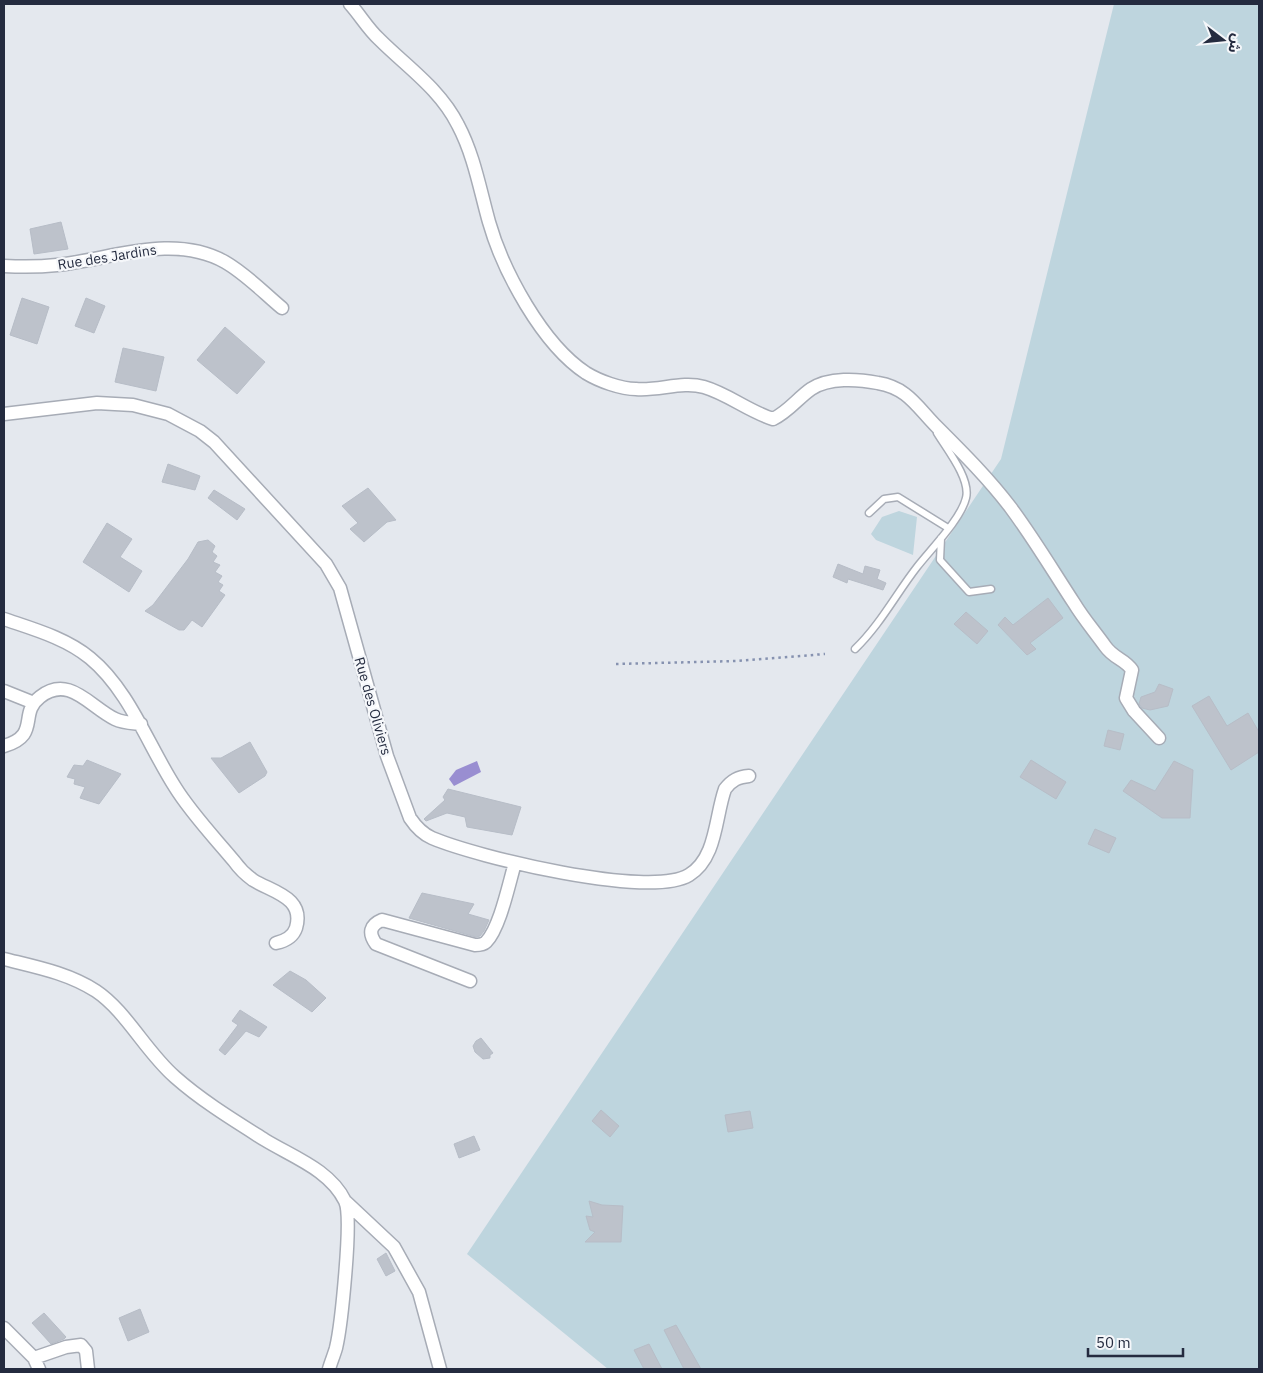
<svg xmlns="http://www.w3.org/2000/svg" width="1263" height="1373" viewBox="0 0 1263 1373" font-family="'IBM Plex Sans','Noto Sans Arabic',sans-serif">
<rect width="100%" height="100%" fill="#e4e8ee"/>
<path fill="#bed5de" d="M1114,4H1259V1369H608L467,1254L1001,459Z
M899,511L917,517L913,555L876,540L871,534L882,517Z"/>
<path fill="#998ed1" d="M477,761L481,772L454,786L449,779L456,770Z"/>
<path fill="#bdc2cb" stroke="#b7bdc7" d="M61,222L68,249L34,254L30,229Z
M22,298L49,307L37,344L10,335Z
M86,298L105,306L94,333L75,326Z
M225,327L265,362L237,394L197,360Z
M123,348L164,357L156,391L115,382Z
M168,464L200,476L195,490L162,482Z
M368,488L396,520L387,522L364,542L350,529L358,523L342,506Z
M214,490L245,509L237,520L208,498Z
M107,523L132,539L120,557L142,571L129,592L83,562Z
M208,540L215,546L212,552L217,556L213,562L220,565L215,572L222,576L218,582L223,585L219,591L225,595L202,627L192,620L184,630H179L145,611L153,605L188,559L198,542Z
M838,564L863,574L865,566L880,570L877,579L886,583L883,590L848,579L847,583L833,577Z
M1048,598L1063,618L1030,643L1036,649L1027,655L998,625L1005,617L1013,625Z
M966,612L988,631L977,644L954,624Z
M1159,684L1173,689L1168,706L1150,710L1142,708L1139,704L1141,697L1155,692Z
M1209,696L1227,726L1248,713L1259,732V752L1231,770L1192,706Z
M1108,730L1124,734L1120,750L1104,746Z
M250,742L267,772L265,776L239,793L211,758H221Z
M87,760L121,774L99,804L80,798L85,787L74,784L75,779L67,777L74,765L83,766Z
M1031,760L1066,782L1056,799L1020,777Z
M1174,761L1193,770L1190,818H1162L1123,791L1131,780L1155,791Z
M448,789L521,807L512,835L467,827L465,817L447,813L426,821L424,819L445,800L443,797Z
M1095,829L1116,838L1109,853L1088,844Z
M422,893L474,904L468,914L489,920L484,931L480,936L476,937L409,918Z
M290,971L306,980L326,998L312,1012L273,985Z
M240,1010L267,1027L259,1037L246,1031L225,1055L219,1050L238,1025L232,1021Z
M481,1038L493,1053L490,1055V1058L483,1059L475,1052L473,1046L476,1041Z
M601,1110L619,1126L610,1137L592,1121Z
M750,1111L753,1128L728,1132L725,1115Z
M474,1136L480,1150L459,1158L454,1144Z
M589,1201L602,1205L623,1206L621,1242H585L595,1232L590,1230L586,1216L593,1217Z
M386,1253L395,1271L386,1276L377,1259Z
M140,1309L149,1332L128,1341L119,1318Z
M44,1313L66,1337L64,1339L51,1344L32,1323Z
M676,1325L701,1369H684L664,1330Z
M649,1344L662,1369H644L634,1350Z"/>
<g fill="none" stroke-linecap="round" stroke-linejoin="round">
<g stroke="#a7acb6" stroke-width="9">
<path id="service" d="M869,513L884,499L898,497L948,528
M941,538L940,560L969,592L991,589
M855,649C880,625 896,594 917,567C931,549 961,519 966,498C971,479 946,448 937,433"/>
</g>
<g stroke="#a7acb6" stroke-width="15">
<path id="minor" d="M350,4C360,15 368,29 379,39C407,67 440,89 458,125C474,155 480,190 489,222C503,271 542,344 586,373C599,381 621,389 636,389C659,391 682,381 704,387C728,394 748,411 773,419C788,412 798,398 811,389C829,377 858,379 878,383C908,388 917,407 937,427C963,453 989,479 1011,508C1034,539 1053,571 1074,603C1083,618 1095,632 1105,646C1114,659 1125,659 1132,670L1126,698L1134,711L1159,738
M4,266C22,267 39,267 57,265C112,259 173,233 225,262C246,274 264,293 282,308
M4,414L97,403L133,405L168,414L200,431L214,442L326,564L340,588L387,756L410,818C416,827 423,834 432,838C477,857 649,899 689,875C717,858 715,817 725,789C732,780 738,777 749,776
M4,619C33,629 66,638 90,658C129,690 148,745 175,787C191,813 214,837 234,861C239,868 246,875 253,880C272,892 305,897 296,928C293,937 285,941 276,943
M4,691L34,703
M4,746C41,735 18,714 40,697C69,674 90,707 115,719C123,723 132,723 141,724
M4,959C36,967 68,973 96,991C126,1011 146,1052 175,1077C202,1101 235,1121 265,1140C293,1157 330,1170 345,1201C353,1217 341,1327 336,1348C334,1355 331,1362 329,1369
M470,981L376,944C368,933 370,925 382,920L475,945C479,945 483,945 486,942C500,928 509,883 515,863
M346,1202L394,1247L419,1292L440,1369
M4,1328L34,1358L39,1369
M34,1358L66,1347L81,1345L86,1351L88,1369"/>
</g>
<path stroke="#8692b0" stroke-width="2.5" stroke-dasharray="2.5 4" stroke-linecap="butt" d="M616,664L737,661L825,654"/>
<use href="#service" stroke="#fff" stroke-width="6"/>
<use href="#minor" stroke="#fff" stroke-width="12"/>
</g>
<g text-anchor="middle" stroke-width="4.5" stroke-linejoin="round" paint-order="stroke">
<g font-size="14" fill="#242b3f" stroke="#f5f7fa">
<text transform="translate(107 257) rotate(-9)" y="5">Rue des Jardins</text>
<text transform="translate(373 706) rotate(74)" y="5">Rue des Oliviers</text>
</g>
</g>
<rect width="1263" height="1373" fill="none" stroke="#242b3f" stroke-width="10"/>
<g transform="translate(1223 40) rotate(106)" stroke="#f5f7fa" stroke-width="4" paint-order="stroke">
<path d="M0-4L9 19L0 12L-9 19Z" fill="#242b3f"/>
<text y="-8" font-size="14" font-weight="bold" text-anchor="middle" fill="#242b3f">ش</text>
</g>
<path d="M1088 1348v8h95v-8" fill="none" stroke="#242b3f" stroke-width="2.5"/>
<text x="1096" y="1348" font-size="15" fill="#242b3f" stroke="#f5f7fa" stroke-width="4" paint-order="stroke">50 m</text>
</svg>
